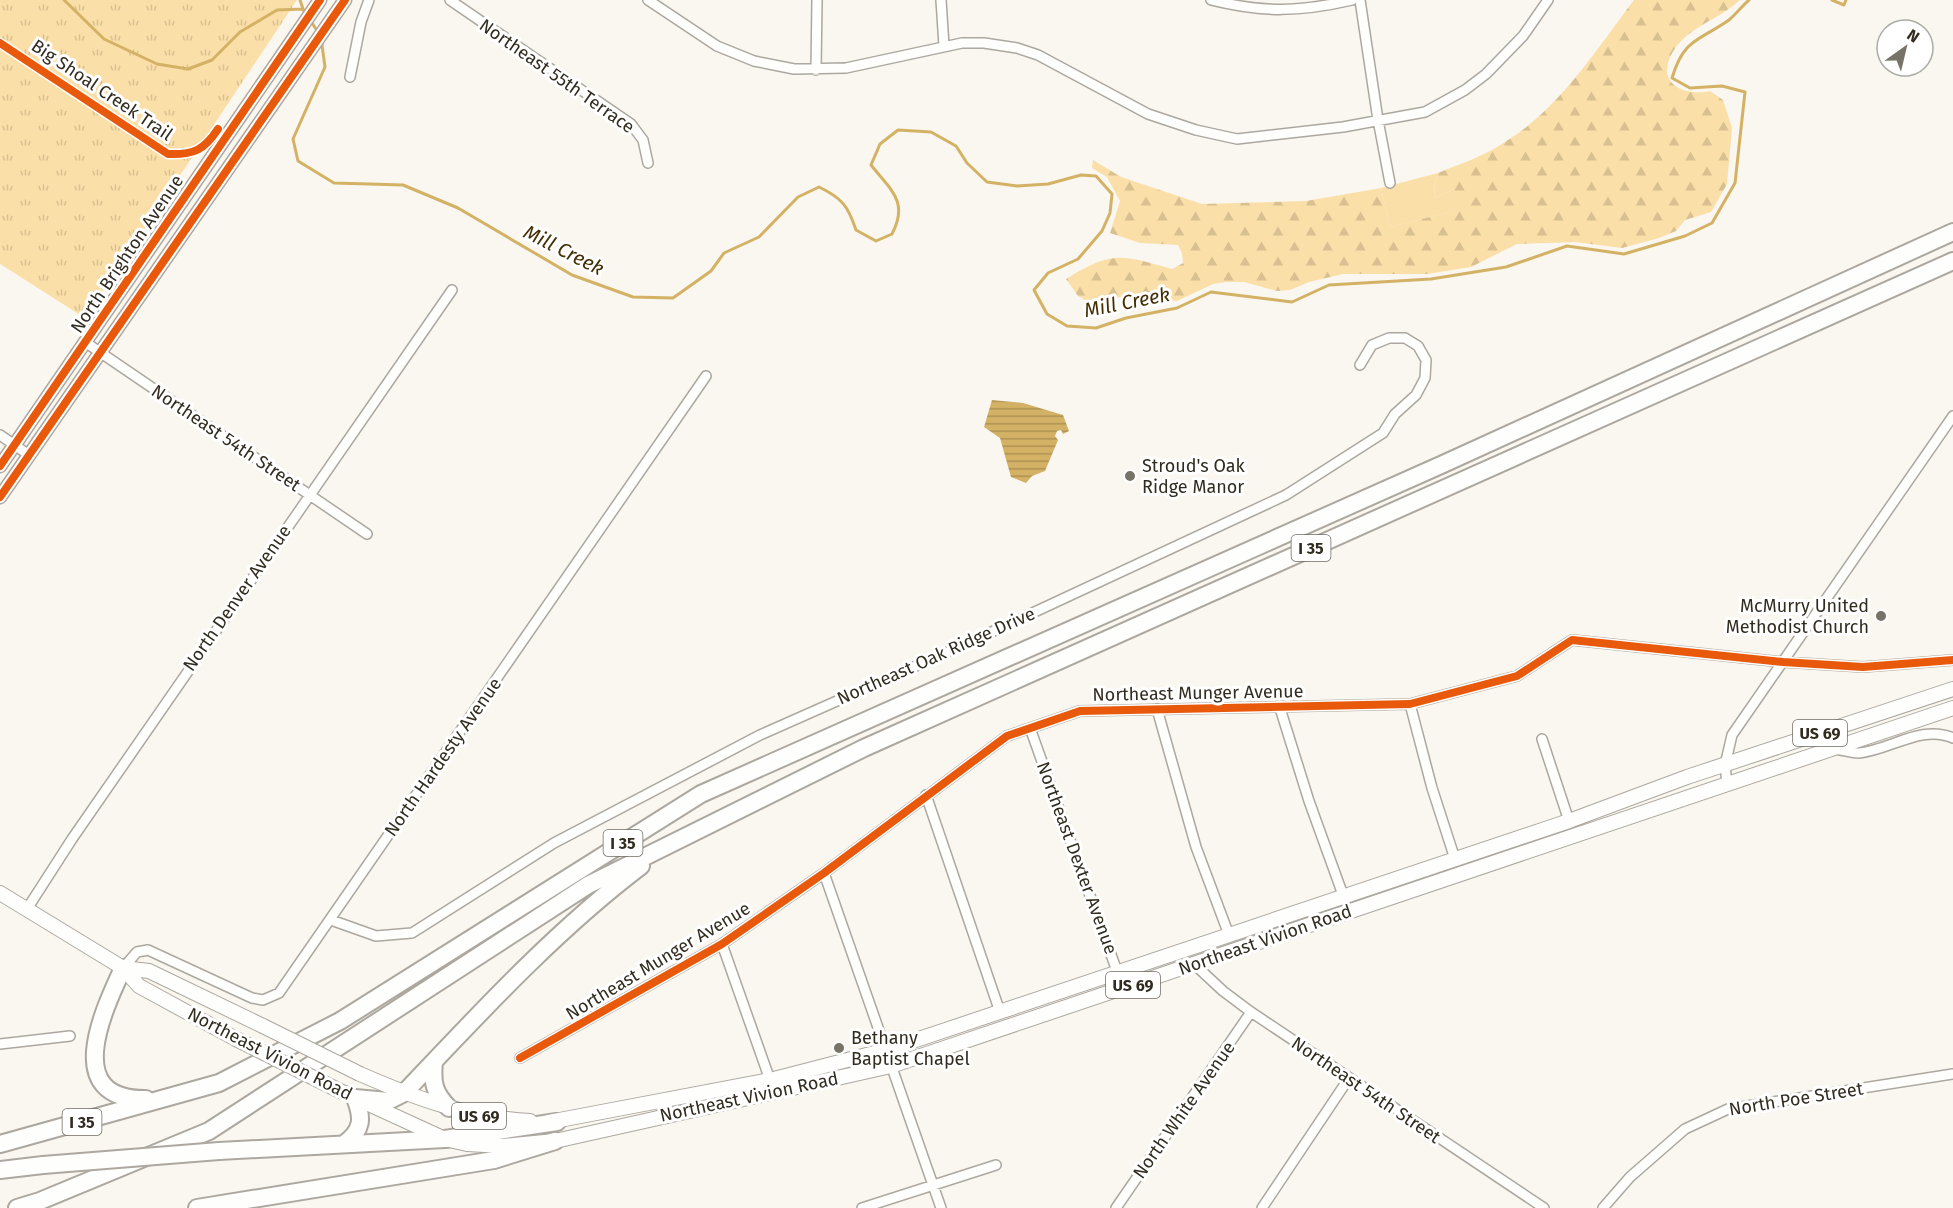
<svg xmlns="http://www.w3.org/2000/svg" width="1953" height="1208" viewBox="0 0 1953 1208" font-family="'Fira Sans',sans-serif">
<defs>
<pattern id="forest-firs" width="22" height="20" patternUnits="userSpaceOnUse" patternTransform="scale(1.5)"><rect width="22" height="20" fill="#fbdfa8"/><path d="M5 1l3.5 6h-7zM16 11l3.5 6h-7z" fill="#d8c090"/></pattern>
<pattern id="park-tufts" width="24" height="20" patternUnits="userSpaceOnUse" patternTransform="scale(1.5)"><rect width="24" height="20" fill="#fbdfa8"/><path d="M3 7l-1-3M5 7V3M7 7l1-3M15 17l-1-3M17 17v-4M19 17l1-3" fill="none" stroke="#d8c090"/></pattern>
<pattern id="water-rules" width="6" height="5" patternUnits="userSpaceOnUse" patternTransform="scale(1.5)"><rect width="6" height="5" fill="#d4b265"/><path d="M0 2.5h6" fill="none" stroke="#ad9153"/></pattern>
</defs>
<rect width="100%" height="100%" fill="#faf7f0"/>
<path fill="#fbdfa8" d="M1438,173L1434,185L1435,198L1453,189L1464,203L1446,213L1390,227L1381,188Z"/>
<path fill="url(#forest-firs)" d="M1634,0H1740C1718,21 1680,29 1669,60C1659,87 1689,96 1710,91L1723,100L1732,128L1727,184L1711,212L1685,220L1676,231L1659,238L1622,248L1575,242L1517,244L1471,267L1427,274H1343L1309,282L1290,290L1277,291L1244,282H1226L1213,284L1177,301L1112,297L1087,301L1078,296L1066,279C1113,250 1121,255 1172,269L1183,263L1182,253L1178,245L1140,243L1110,233L1120,201L1107,177L1092,168L1093,160L1121,177L1202,204L1306,201L1381,188L1390,227L1446,213L1463,203L1453,189L1435,198L1434,185L1438,173C1457,165 1479,158 1497,147C1557,113 1593,54 1634,0Z"/>
<path fill="url(#park-tufts)" d="M0,0H297L85,318L0,264Z"/>
<path fill="url(#water-rules)" d="M992,400L1023,403L1063,415L1069,431L1063,434L1061,430L1057,431L1055,436L1058,440L1045,471L1032,476L1026,483L1011,477L1000,438L984,427Z"/>
<g fill="none" stroke-linecap="round" stroke-linejoin="round">
<path stroke="#d4b265" stroke-width="3" d="M64,0L104,39L157,64L188,69L212,60L240,32L277,10L303,9L306,15
M300,0L303,9
M1832,0L1844,5L1846,0
M310,20L318,32
M321,38L325,67L293,139L298,161L334,183L403,185L458,208L572,275L633,297L673,298L711,271L724,253L759,237L798,197L819,187C842,198 848,206 856,230L876,241L892,234C909,202 891,190 871,165L880,144L898,130L931,132L956,146L967,163L987,182L1017,186L1048,184L1081,175L1096,176L1112,194L1110,213L1102,231L1078,259L1048,273L1034,290L1047,314L1067,326L1096,328L1126,318L1177,308L1211,292L1292,302L1329,285L1431,279L1506,267L1567,246L1624,254L1685,236L1712,223L1735,183L1745,92L1722,86L1690,88L1672,78C1684,38 1699,41 1729,20C1736,14 1742,6 1749,0"/>
<g stroke="#aca8a0" stroke-width="12">
<path id="minor" d="M450,0L631,124L643,140L648,163
M648,0L717,46L754,61L794,69L846,68L962,43H984L1017,48L1038,55L1148,114L1196,130L1237,139L1343,127L1425,112L1465,90L1486,74L1523,36L1548,0
M941,0L944,46
M1211,0C1263,13 1300,12 1352,0
M1360,0L1378,120L1390,183
M816,70L817,0
M350,77L361,22L369,0
M85,342L367,534
M0,435L29,455
M1410,704L1432,788L1455,859
M1279,705L1309,801L1343,895
M1157,709L1196,847L1229,935
M1030,728L1123,988
M1542,739L1569,821
M1835,749C1843,750 1852,753 1859,753C1890,750 1922,724 1953,738
M1727,784L1725,765L1732,735L1953,416
M926,795L1000,1012
M824,873L941,1208
M27,909L72,839L452,290
M331,920L376,936L412,933L554,843L760,735L968,643L1286,495L1383,433L1395,414L1416,395L1425,378L1426,360L1418,346L1405,338H1389L1372,345L1360,365
M722,944L770,1080
M1194,964L1223,991L1251,1012L1544,1208
M123,968L137,952L148,950L252,998L263,1000L279,993L706,376
M0,1044L70,1036
M520,1058L722,944L824,873L1007,736L1080,711L1410,704L1517,676L1572,640L1783,662L1863,667L1953,660
M862,1208L996,1165
M1116,1208L1251,1012
M1262,1208L1349,1078
M1603,1208L1630,1177L1685,1129L1728,1109L1953,1074"/>
</g>
<g stroke="#aca8a0" stroke-width="15">
<path id="secondary" d="M0,466L320,0
M0,497L345,0"/>
</g>
<g stroke="#aca8a0" stroke-width="16">
<path id="primary" d="M0,893L123,968L139,986L236,1039
M123,968L149,971L263,1026
M360,1074C415,1098 469,1118 530,1121
M338,1090L445,1139L467,1144L503,1146L555,1141L891,1066L1953,708
M549,1122L770,1080L886,1050L1569,821L1687,777L1953,689"/>
</g>
<g stroke="#aca8a0" stroke-width="20">
<path id="motorway" d="M123,968C103,1011 61,1100 146,1099
M434,1062C432,1083 434,1093 449,1108
M0,1144L219,1083L340,1021L701,794L1441,465L1953,232
M344,1144C363,1130 363,1118 355,1098L388,1101L404,1093C479,1014 554,932 641,866
M219,1151L445,1139L557,1122
M0,1170L43,1165
M17,1208L40,1201L209,1131L588,885L864,748L1953,261
M197,1208L494,1160L555,1141"/>
</g>
<use href="#minor" stroke="#fefefd" stroke-width="9"/>
<use href="#secondary" stroke="#fefefd" stroke-width="12"/>
<use href="#primary" stroke="#fefefd" stroke-width="14"/>
<use href="#motorway" stroke="#fefefd" stroke-width="16"/>
<g stroke="#aca8a0" stroke-width="16" stroke-linecap="butt">
<path id="primary-bridge" d="M263,1026L360,1074
M236,1039L338,1090"/>
</g>
<g stroke="#aca8a0" stroke-width="20" stroke-linecap="butt">
<path id="motorway-bridge" d="M43,1165L219,1151"/>
</g>
<use href="#primary-bridge" stroke="#fefefd" stroke-width="14"/>
<use href="#motorway-bridge" stroke="#fefefd" stroke-width="16"/>
<g stroke="#fff" stroke-width="11">
<path id="cycleway" d="M0,43L168,154C194,155 204,150 218,129
M0,466L320,0
M0,497L345,0
M520,1058L722,944L824,873L1007,736L1080,711L1410,704L1517,676L1572,640L1783,662L1863,667L1953,660"/>
</g>
<use href="#cycleway" stroke="#e8590c" stroke-width="8"/>
</g>
<g fill="#787369" stroke="#fff" stroke-width="2">
<circle cx="1130" cy="476" r="6"/>
<circle cx="1881" cy="616" r="6"/>
<circle cx="839" cy="1048" r="6"/>
</g>
<g text-anchor="middle" stroke-width="6" stroke-linejoin="round" paint-order="stroke">
<g fill="#fff" stroke="#706b63" stroke-width="1.5">
<rect x="1291.5" y="535" width="39" height="26" rx="4.5"/>
<rect x="1793" y="720" width="54" height="26" rx="4.5"/>
<rect x="603.5" y="830" width="39" height="26" rx="4.5"/>
<rect x="1106" y="972" width="54" height="26" rx="4.5"/>
<rect x="452" y="1103" width="54" height="26" rx="4.5"/>
<rect x="62.5" y="1109" width="39" height="26" rx="4.5"/>
</g>
<g font-size="16" font-weight="bold" fill="#322c20">
<text x="1311" y="554">I 35</text>
<text x="1820" y="739">US 69</text>
<text x="623" y="849">I 35</text>
<text x="1133" y="991">US 69</text>
<text x="479" y="1122">US 69</text>
<text x="82" y="1128">I 35</text>
</g>
<g font-size="18" fill="#322c20" stroke="#fff">
<text transform="translate(557 76) rotate(35)" y="6">Northeast 55th Terrace</text>
<text transform="translate(102 90) rotate(34)" y="6">Big Shoal Creek Trail</text>
<text transform="translate(127 254) rotate(-56)" y="6">North Brighton Avenue</text>
<text transform="translate(226 438) rotate(34)" y="6">Northeast 54th Street</text>
<text transform="translate(237 598) rotate(-55)" y="6">North Denver Avenue</text>
<text transform="translate(936 656) rotate(-24)" y="6">Northeast Oak Ridge Drive</text>
<text transform="translate(1198 693) rotate(-1)" y="6">Northeast Munger Avenue</text>
<text transform="translate(443 757) rotate(-55)" y="6">North Hardesty Avenue</text>
<text transform="translate(1077 858) rotate(70)" y="6">Northeast Dexter Avenue</text>
<text transform="translate(1265 940) rotate(-19)" y="6">Northeast Vivion Road</text>
<text transform="translate(658 961) rotate(-31)" y="6">Northeast Munger Avenue</text>
<text transform="translate(270 1054) rotate(27)" y="6">Northeast Vivion Road</text>
<text transform="translate(1366 1090) rotate(34)" y="6">Northeast 54th Street</text>
<text transform="translate(749 1097) rotate(-12)" y="6">Northeast Vivion Road</text>
<text transform="translate(1796 1099) rotate(-9)" y="6">North Poe Street</text>
<text transform="translate(1184 1110) rotate(-55)" y="6">North White Avenue</text>
</g>
<g font-size="18" fill="#322c20" stroke="#fff" text-anchor="start">
<text x="1142" y="472">Stroud's Oak<tspan x="1142" dy="21">Ridge Manor</tspan></text>
<text x="1869" y="612" text-anchor="end">McMurry United<tspan x="1869" dy="21">Methodist Church</tspan></text>
<text x="851" y="1044">Bethany<tspan x="851" dy="21">Baptist Chapel</tspan></text>
</g>
<g font-size="20" font-style="italic" fill="#432f03" stroke="#fff">
<text transform="translate(564 250) rotate(27)" y="7">Mill Creek</text>
<text transform="translate(1127 302) rotate(-11)" y="7">Mill Creek</text>
</g>
</g>
<g transform="translate(1905 48) rotate(34)"><circle r="28" fill="#ffffff" stroke="#adaba6" stroke-width="1.5"/>
<path d="M0-4.5L10 22L0 15L-10 22Z" fill="#787369"/>
<text y="-9" font-size="16" font-weight="bold" text-anchor="middle" fill="#322c20">N</text>
</g>
</svg>
